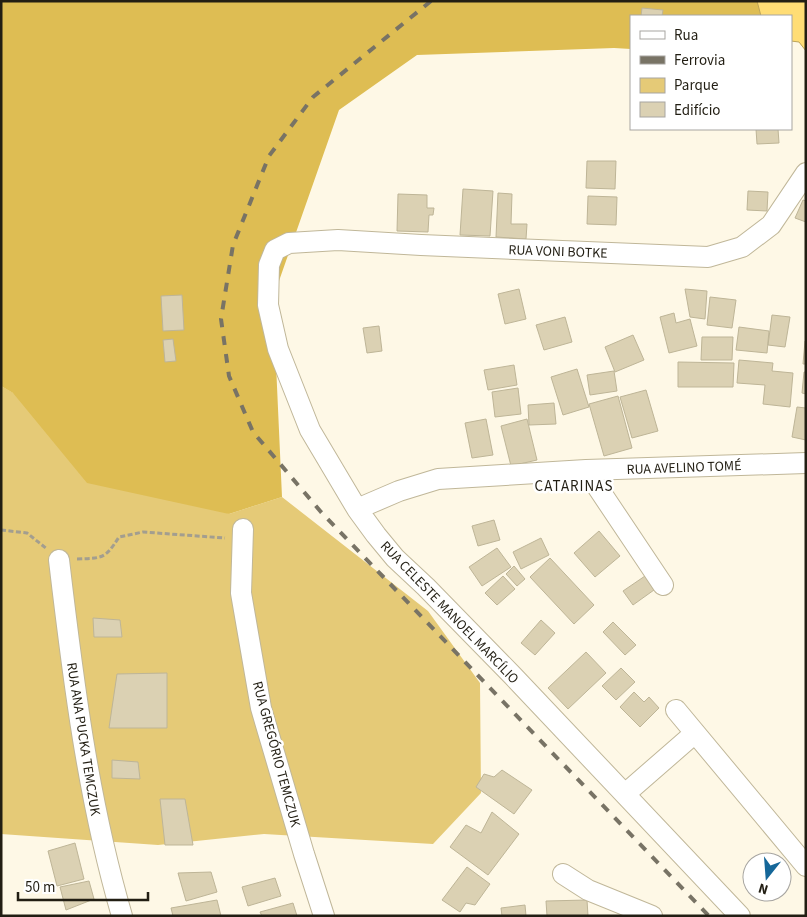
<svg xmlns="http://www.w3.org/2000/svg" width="807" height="917" viewBox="0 0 807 917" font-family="'Source Sans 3',sans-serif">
<rect width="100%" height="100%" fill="#fef8e6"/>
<path fill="#e5ca77" d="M1,386L229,514L282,497L428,611L480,683L481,793L433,844L264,834L158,845L1,834Z"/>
<path fill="#debd53" d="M1,1H768L771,16H631V49L614,48L417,55L339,110L273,298L282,497L229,514L87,483L13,393L1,386Z"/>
<path fill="#ffdd75" stroke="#bda458" d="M757,1H806V51L799,42L791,41V16H761Z"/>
<path fill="#dbd1b3" stroke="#beb597" d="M642,8L663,10L662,16H641Z
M756,129H778L779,143L757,144Z
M587,161H616L615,189L586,188Z
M463,189L493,191L490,236L460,235Z
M748,191L768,192L767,211L747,210Z
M498,193L512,194L511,224H527L526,239L496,237Z
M398,194L427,195V208H434L433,215H429L428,232L397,231Z
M588,196L617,197L616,225L587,224Z
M803,200L806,201V222L795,218Z
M519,289L526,319L505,324L498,294Z
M685,289L707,291L705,319L690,317Z
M182,295L184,330L163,331L161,296Z
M710,297L736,300L732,328L707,325Z
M674,313L676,323L690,319L697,346L669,353L660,317Z
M772,315L790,317L785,347L768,345Z
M565,317L572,342L544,350L536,325Z
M379,326L382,351L367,353L363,328Z
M739,327L769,331L767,353L736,350Z
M633,335L644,360L615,372L605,347Z
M702,337H733L732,360H701Z
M173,339L176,361L165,362L163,340Z
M805,341H806V364H803Z
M739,360L773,363L772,371L793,373L790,407L763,404L765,385L737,383Z
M678,362L734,363L733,387H678Z
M514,365L517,385L488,390L484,370Z
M577,369L589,407L563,415L551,377Z
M614,371L617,391L590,395L587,375Z
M804,372H806V394L802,393Z
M518,388L521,414L495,417L492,392Z
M646,390L658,431L632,438L620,397Z
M618,396L632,448L604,456L589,404Z
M554,403L556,424L529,425L528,405Z
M797,407L806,408V440L792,437Z
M486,419L493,455L472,458L465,423Z
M527,419L537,460L511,466L501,426Z
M494,520L500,540L478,546L472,526Z
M599,531L620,556L595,577L574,553Z
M541,538L549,555L521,569L513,552Z
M497,548L511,567L482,586L469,567Z
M550,558L594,605L574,624L530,577Z
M514,566L525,579L517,586L506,574Z
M503,576L515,589L497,605L485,593Z
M645,576L654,590L633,605L623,591Z
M93,618L120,620L122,637H94Z
M541,620L555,633L535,655L521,643Z
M613,622L636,645L625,655L603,632Z
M586,652L606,673L568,709L548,688Z
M621,668L635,682L616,700L602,686Z
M167,673V728H109L117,674Z
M634,692L644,702L649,697L659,708L640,727L620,707Z
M112,760L138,762L140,779L112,778Z
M502,770L532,790L514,814L476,787L484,774L494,777Z
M160,799H185L193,845H165Z
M492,812L519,834L488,875L450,847L466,825L481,833Z
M75,843L84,879L57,886L48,851Z
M467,867L490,884L475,905L466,903L460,912L442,900Z
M211,872L217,892L186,901L178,873Z
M275,878L281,896L248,906L242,887Z
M89,881L94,899L66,910L60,887Z
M217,900L221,916H173L171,908Z
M587,900L588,916H547L546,901Z
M293,903L297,916H262L260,912Z
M525,905L526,916H502L501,908Z"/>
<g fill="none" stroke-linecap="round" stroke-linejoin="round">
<g stroke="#c0b799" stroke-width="22">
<path id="minor" d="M586,470L663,585
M357,509L399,491L438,479L586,470L806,463
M243,529L241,593L261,708L304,854L324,916
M59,560C73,679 88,800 122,916
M676,710L806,866
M625,794L695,733
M563,874L588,890L652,916
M740,916L513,676L426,587L395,558L376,535L357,509L310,430L278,349L268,305L269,265L275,250L289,243L338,240L421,245L708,257L742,247L771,225L806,173"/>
</g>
<path stroke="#a39e8f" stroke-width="3" stroke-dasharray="5 2.5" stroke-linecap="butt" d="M1,530L27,533L47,549
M77,559C103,558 105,559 119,537L143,532L225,538"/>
<use href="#minor" stroke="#fff" stroke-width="20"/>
<path stroke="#787365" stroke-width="4" stroke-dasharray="9 9" stroke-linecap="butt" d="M431,1L313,97L269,156L233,245L221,319L229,376L253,432L321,512L709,916"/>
</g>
<g text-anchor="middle" stroke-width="5" stroke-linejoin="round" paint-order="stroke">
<g font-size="14" fill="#221e13" stroke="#fff">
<text transform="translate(558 251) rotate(2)" y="5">RUA VONI BOTKE</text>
<text transform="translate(684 467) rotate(-2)" y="5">RUA AVELINO TOMÉ</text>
<text transform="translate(450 612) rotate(46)" y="5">RUA CELESTE MANOEL MARCÍLIO</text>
<text transform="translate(84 739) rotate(81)" y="5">RUA ANA PUCKA TEMCZUK</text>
<text transform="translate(277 754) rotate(75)" y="5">RUA GREGÓRIO TEMCZUK</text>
</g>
<g font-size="15" letter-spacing="1" fill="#221e13" stroke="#fff">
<text x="574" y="491">CATARINAS</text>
</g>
</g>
<rect width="807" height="917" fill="none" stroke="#221e13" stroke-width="5"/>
<rect x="630" y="15" width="162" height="115" fill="#ffffff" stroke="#a7a5a1"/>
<rect x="640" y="31" width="25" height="8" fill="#ffffff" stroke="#a7a5a1"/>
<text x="674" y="40" font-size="15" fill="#221e13">Rua</text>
<rect x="640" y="56" width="25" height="8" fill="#787365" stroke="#a7a5a1"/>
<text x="674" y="65" font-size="15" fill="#221e13">Ferrovia</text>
<rect x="640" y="78" width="25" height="15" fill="#e5ca77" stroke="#a7a5a1"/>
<text x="674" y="90" font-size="15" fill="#221e13">Parque</text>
<rect x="640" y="102" width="25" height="15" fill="#dbd1b3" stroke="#a7a5a1"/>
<text x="674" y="115" font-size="15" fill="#221e13">Edifício</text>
<g transform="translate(767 877) rotate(197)"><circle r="24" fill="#ffffff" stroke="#a7a5a1"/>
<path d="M0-4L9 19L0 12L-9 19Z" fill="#156799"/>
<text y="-8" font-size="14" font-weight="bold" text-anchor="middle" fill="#221e13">N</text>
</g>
<path d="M18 892v8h130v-8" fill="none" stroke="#221e13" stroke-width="2.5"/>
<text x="25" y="892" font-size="15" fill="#221e13" stroke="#ffffff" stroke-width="4" paint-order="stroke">50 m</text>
</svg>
